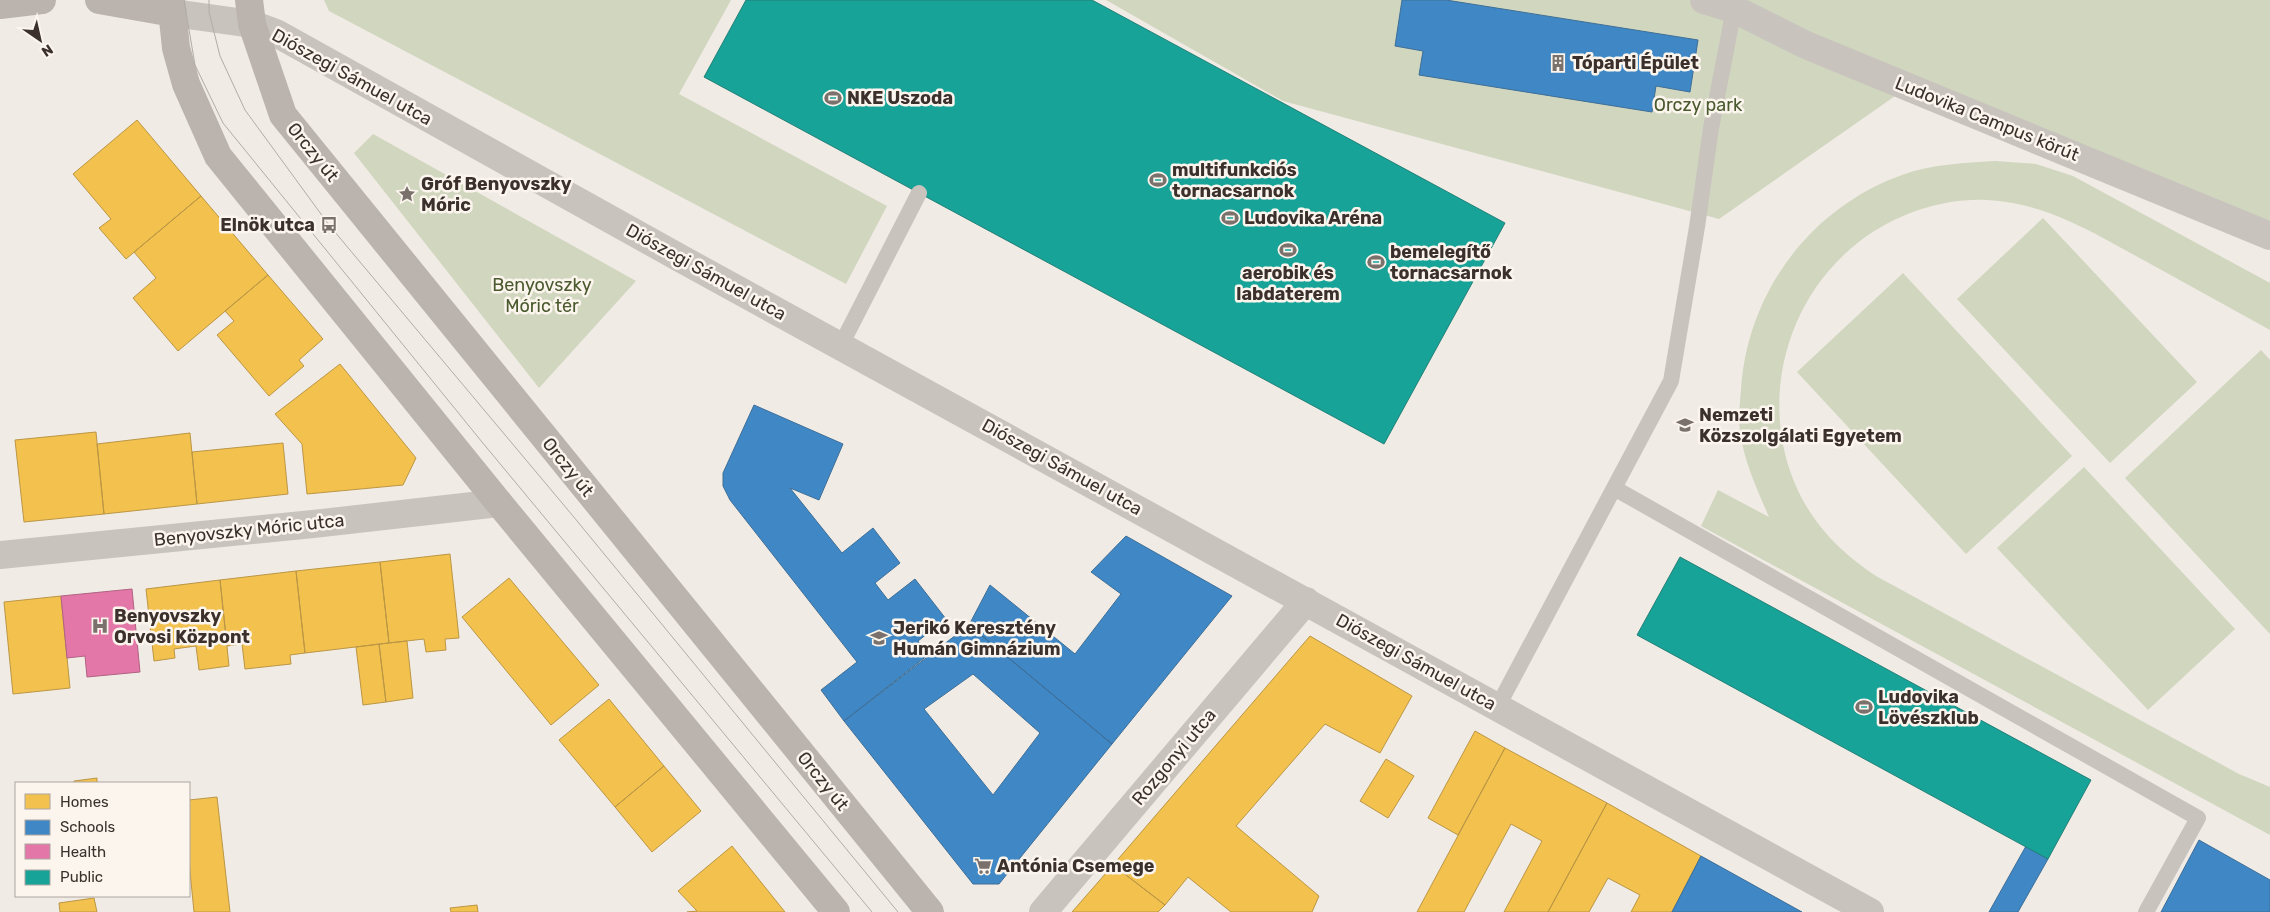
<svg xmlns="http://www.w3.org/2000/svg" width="2270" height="912" viewBox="0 0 2270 912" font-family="Rubik,sans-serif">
<rect width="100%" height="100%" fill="#f0ebe5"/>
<path fill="#d1d6bf" d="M324,0H731L679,94L887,206L846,284L329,11Z
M1106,0H2270V248L1898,94L1719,219L1283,101Z
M373,134L636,281L539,388L354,153Z
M1995,161L2036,164L2073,176L2270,283V330C2229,307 2188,285 2147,262C2095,234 2048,203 1987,200C1942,198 1896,214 1860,241C1775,306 1753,430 1814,518C1831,542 1852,560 1876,576L2239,774L2270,787V835L1701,526L1718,490L1769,517C1757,489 1744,462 1740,431C1738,418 1740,403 1741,390C1747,293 1810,208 1902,175C1932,164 1963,163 1995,161Z
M2043,218L2197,382L2110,463L1957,299Z
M1903,273L2072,456L1966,554L1797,372Z
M2261,350L2270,360V634L2125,478Z
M2084,467L2235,629L2148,710L1997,548Z"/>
<path fill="#f2c14e" stroke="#bb9644" d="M137,120L201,196L126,259L99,228L111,219L73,174Z
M201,196L268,275L178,351L133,298L156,278L134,252Z
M268,275L323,339L299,360L304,366L269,396L217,335L234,321L225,311Z
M340,364L416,458L403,485L307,494L302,444L275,414Z
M96,432L104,514L24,522L15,440Z
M190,433L197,504L104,514L97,444Z
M283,443L288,494L197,504L192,452Z
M450,554L459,638L445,639L446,650L426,652L424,639L389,643L380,562Z
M380,562L389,643L305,653L296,571Z
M296,571L305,653L290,655L291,664L245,669L242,644L227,646L220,580Z
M509,578L599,685L551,725L462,617Z
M220,580L229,666L199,670L196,646L174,649L175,658L154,661L146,589Z
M61,596L70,688L13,694L4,602Z
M1310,636L1412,696L1380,753L1325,724L1236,826L1319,896L1312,912H1231L1188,877L1165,905L1113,865Z
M407,641L413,698L386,702L379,644Z
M379,644L386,702L363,705L356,647Z
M609,699L664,766L615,807L559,740Z
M1475,731L1505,748L1458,835L1428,818Z
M1505,748L1607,803L1548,912H1504L1542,841L1511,824L1464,912H1417Z
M1386,759L1414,776L1388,818L1360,801Z
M664,766L701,811L652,852L615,807Z
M97,778V783H74V781Z
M217,797L230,912H194L189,861V800Z
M1607,803L1701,856L1672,912H1631L1640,895L1608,878L1589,912H1548Z
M732,846L785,912H687L697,911L678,891Z
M1113,865L1165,905L1158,912H1072Z
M94,898L97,912H60L59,903Z
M477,905L478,912H451L450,908Z"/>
<path fill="#3f88c5" stroke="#3e6e97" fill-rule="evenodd" d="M1402,0H1446L1698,40L1690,92L1656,86L1652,112L1419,75L1423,51L1395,46Z
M754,405L843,444L819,500L790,488L842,553L873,528L900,563L875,583L888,600L915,579L946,619L918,641L928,655L844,721L821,690L857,662L730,500L723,486V473Z
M1126,536L1232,596L1112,744L969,625L990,585L1075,654L1121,594L1091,572Z
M969,625L1112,744L999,884H973L844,721ZM973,674L1040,733L993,795L924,709Z
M2199,840L2270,880V912H2161Z
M2026,846L2048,859L2018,912H1989Z
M1701,856L1802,912H1672Z"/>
<path fill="#e377a8" stroke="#b16282" d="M132,589L140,672L87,677L85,656L67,658L61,596Z"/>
<path fill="#17a398" stroke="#228077" d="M746,0H1092L1505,223L1384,444L704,77Z
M1680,557L2091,780L2048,859L1637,635Z"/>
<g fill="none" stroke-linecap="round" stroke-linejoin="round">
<path stroke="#c9c3be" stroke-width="16" d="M841,345L919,193
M1614,488L2198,818L2146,912
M1498,706L1671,381L1697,227L1711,128L1734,9"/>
<path stroke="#c9c3be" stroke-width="28" d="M1704,0L1734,9L1806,45L2270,236
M173,13L252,24L276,33L678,257L1870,912
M0,555L313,524L499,503
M1043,912L1306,601"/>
<path stroke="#bab3ae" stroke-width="28" d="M99,0L173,13
M171,0L176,48L186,84L218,156L499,503L836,912
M249,0L252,24L283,115L930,912
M0,5L42,0"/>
<path stroke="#b1aca8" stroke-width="1" d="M184,0L195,65L223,123L482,442L872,912
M209,0V12L220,56L245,110L329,225L573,516L898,912"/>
</g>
<defs>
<g id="building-bare" transform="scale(1.35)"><path d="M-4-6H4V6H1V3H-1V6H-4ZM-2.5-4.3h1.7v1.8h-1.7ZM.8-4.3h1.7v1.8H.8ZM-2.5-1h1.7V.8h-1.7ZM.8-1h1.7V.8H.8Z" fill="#7a716c" stroke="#fbf5ee" stroke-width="2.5" paint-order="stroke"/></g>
<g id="stadium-bare" transform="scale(1.35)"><path d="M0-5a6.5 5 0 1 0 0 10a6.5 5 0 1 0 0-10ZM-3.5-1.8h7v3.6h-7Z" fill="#7a716c" stroke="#fbf5ee" stroke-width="2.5" paint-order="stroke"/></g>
<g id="sight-bare" transform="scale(1.35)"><path d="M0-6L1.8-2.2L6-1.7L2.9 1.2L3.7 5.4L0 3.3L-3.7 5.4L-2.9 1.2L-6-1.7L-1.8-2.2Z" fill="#7a716c" stroke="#fbf5ee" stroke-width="2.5" paint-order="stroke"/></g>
<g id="bus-bare" transform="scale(1.35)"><path d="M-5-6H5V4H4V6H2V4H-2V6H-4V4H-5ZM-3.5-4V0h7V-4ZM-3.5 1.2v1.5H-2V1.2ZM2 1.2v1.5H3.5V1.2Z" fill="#7a716c" stroke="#fbf5ee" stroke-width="2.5" paint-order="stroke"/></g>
<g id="university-bare" transform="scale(1.35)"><path d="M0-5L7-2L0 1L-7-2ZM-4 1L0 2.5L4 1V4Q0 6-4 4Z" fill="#7a716c" stroke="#fbf5ee" stroke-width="2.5" paint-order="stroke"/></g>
<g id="hospital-bare" transform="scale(1.35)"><path d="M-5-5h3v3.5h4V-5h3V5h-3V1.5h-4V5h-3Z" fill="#7a716c" stroke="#fbf5ee" stroke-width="2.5" paint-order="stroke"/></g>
<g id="school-bare" transform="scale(1.35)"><path d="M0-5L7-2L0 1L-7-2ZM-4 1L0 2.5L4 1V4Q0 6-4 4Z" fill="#7a716c" stroke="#fbf5ee" stroke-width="2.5" paint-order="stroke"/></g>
<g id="supermarket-bare" transform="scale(1.35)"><path d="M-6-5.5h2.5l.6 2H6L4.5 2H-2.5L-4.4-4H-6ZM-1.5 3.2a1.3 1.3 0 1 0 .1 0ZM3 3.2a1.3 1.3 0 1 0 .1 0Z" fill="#7a716c" stroke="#fbf5ee" stroke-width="2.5" paint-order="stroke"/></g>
</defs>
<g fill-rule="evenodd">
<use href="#building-bare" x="1558" y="63"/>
<use href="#stadium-bare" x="833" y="98"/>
<use href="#stadium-bare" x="1158" y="180"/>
<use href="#sight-bare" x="407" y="194"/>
<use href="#stadium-bare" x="1230" y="218"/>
<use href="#bus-bare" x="329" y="225"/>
<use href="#stadium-bare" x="1288" y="250"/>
<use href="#stadium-bare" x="1376" y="262"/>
<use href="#university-bare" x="1685" y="425"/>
<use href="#hospital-bare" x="100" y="626"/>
<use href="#school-bare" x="879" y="638"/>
<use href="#stadium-bare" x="1864" y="707"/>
<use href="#supermarket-bare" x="983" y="866"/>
</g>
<g text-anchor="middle" stroke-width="5" stroke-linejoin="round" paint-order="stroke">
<g font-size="18" font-weight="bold" fill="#3b302b" stroke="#fbf5ee" text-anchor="start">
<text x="1572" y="69">Tóparti Épület</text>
<text x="847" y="104">NKE Uszoda</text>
<text x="1172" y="176">multifunkciós<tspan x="1172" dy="21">tornacsarnok</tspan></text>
<text x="421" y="190">Gróf Benyovszky<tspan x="421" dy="21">Móric</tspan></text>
<text x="1244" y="224">Ludovika Aréna</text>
<text x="315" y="231" text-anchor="end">Elnök utca</text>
<text x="1390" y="258">bemelegítő<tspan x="1390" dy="21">tornacsarnok</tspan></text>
<text x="1288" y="279" text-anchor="middle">aerobik és<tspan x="1288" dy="21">labdaterem</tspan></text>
<text x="1699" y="421">Nemzeti<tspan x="1699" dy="21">Közszolgálati Egyetem</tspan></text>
<text x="114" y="622">Benyovszky<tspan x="114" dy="21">Orvosi Központ</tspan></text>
<text x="893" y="634">Jerikó Keresztény<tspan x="893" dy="21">Humán Gimnázium</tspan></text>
<text x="1878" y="703">Ludovika<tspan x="1878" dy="21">Lövészklub</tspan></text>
<text x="997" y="872">Antónia Csemege</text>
</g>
<g font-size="18" fill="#3b302b" stroke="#fbf5ee">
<text transform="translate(352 77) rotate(29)" y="6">Diószegi Sámuel utca</text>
<text transform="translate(1987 119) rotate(22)" y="6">Ludovika Campus körút</text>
<text transform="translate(313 152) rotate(51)" y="6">Orczy út</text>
<text transform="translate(706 272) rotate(29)" y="6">Diószegi Sámuel utca</text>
<text transform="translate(568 467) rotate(51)" y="6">Orczy út</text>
<text transform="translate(1062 467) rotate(29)" y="6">Diószegi Sámuel utca</text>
<text transform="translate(249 530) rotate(-6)" y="6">Benyovszky Móric utca</text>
<text transform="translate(1416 662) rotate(29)" y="6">Diószegi Sámuel utca</text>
<text transform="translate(1174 757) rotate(-50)" y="6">Rozgonyi utca</text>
<text transform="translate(823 781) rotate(51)" y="6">Orczy út</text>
</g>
<g font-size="18" fill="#4a5a2e" stroke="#fbf5ee">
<text x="1698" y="111">Orczy park</text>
<text x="542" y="291">Benyovszky<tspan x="542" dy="21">Móric tér</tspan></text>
</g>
</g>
<rect x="15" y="782" width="175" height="115" fill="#fbf5ee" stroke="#aea6a0"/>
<rect x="25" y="794" width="25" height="15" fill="#f2c14e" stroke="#aea6a0"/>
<text x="60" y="807" font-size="15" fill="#3b302b">Homes</text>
<rect x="25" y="820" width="25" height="15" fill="#3f88c5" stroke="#aea6a0"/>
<text x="60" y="832" font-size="15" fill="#3b302b">Schools</text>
<rect x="25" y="844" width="25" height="15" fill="#e377a8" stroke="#aea6a0"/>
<text x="60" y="857" font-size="15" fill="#3b302b">Health</text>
<rect x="25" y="870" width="25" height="15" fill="#17a398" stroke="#aea6a0"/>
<text x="60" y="882" font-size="15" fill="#3b302b">Public</text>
<g transform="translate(40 40) rotate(146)" stroke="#fbf5ee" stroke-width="4" paint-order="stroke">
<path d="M0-4L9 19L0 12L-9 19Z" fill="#3b302b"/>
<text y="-8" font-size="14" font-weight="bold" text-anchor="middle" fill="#3b302b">N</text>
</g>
</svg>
